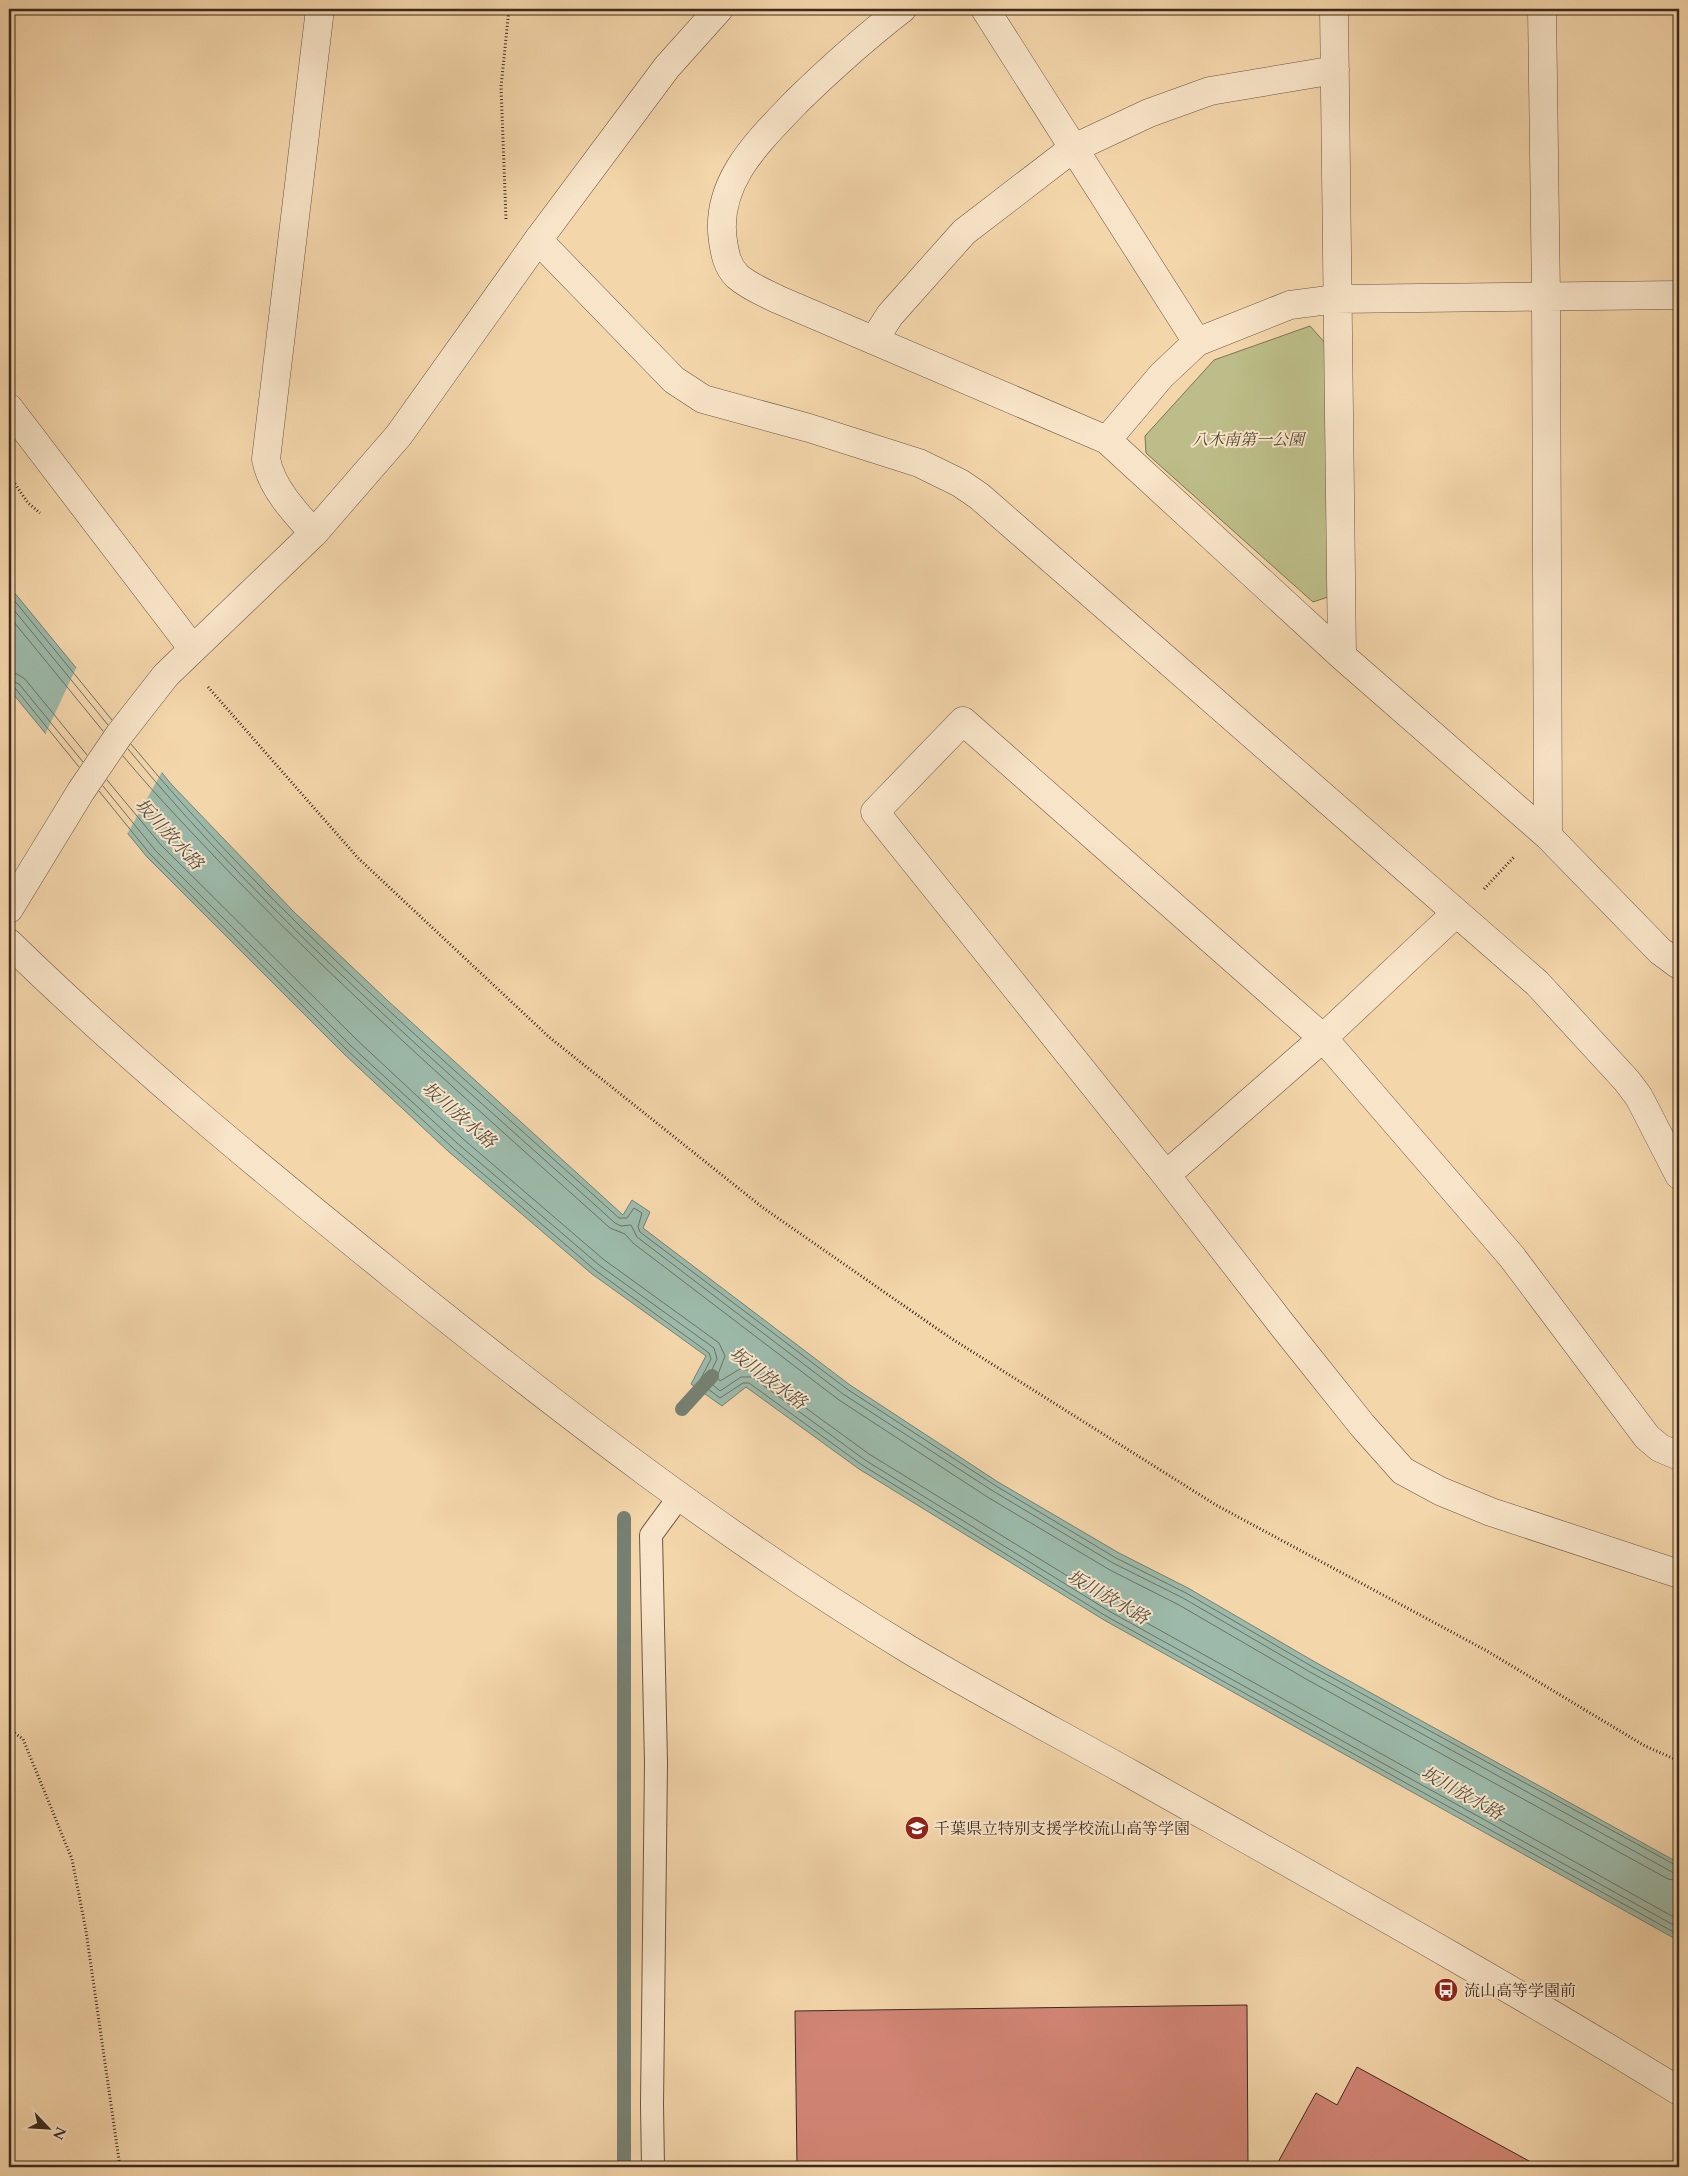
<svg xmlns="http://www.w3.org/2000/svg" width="1688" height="2176" viewBox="0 0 1688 2176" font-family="Cardo,'Noto Serif JP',serif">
<rect width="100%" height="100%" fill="#f4d6ab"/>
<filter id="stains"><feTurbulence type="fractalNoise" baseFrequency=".004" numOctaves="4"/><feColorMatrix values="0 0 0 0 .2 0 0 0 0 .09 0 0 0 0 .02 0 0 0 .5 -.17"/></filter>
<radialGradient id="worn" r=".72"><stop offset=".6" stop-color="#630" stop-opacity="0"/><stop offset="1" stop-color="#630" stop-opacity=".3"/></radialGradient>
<path fill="#bcbd88" stroke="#7c7454" d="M1310,326L1326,344L1328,597L1313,602L1146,453L1145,436L1214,360Z"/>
<path fill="#9cb9a9" stroke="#768072" d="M9,586L172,785L294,912L387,1000L623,1215L632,1200L650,1212L643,1228L850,1385L998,1482L1119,1553L1188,1588L1315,1662L1679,1863V1941L1104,1620L859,1469L746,1387L722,1406L691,1384L706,1356L592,1274L449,1152L344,1054L147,857L9,689Z"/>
<path fill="#f4d6ab" d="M77,666L163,770L126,836L44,737Z"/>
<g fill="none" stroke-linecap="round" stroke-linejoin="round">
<path stroke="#6c7264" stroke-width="1" d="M9,594L112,720
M9,604L108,725
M9,616L103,731
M9,673L17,674L25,679L87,755
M9,680L19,684L83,762
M9,686L15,688L79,767
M131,744C275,918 452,1067 619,1218H627L634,1208L642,1213L638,1227L640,1232L847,1389L996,1486L1116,1558L1186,1593L1313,1667L1679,1867
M128,749C269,921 449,1073 615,1223L621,1226L631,1225L637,1237L843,1394L993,1491L1113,1563L1183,1598L1310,1672L1672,1872L1679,1874
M123,756C158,798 197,838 235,878C354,1001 483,1114 610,1228L625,1234L633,1243L839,1400L989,1498L1110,1570L1179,1605L1306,1679L1668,1879L1679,1881
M107,780L161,845L357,1040L462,1138L603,1259L719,1343L725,1356L717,1377L720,1381L740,1369L755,1371L869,1454L1113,1604L1679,1920
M103,786L155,850L351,1046L457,1143L599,1265L714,1348L717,1359L707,1380L720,1391L741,1377H752L865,1460L1109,1611L1679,1928
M99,791L150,854L347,1050L453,1148L595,1270L709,1353L711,1359L699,1382L720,1398L743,1383H749L862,1465L1106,1616L1679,1935"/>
<path stroke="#768072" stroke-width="14" d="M682,1409L712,1376
M624,2167V1518"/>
</g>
<path fill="#d28575" stroke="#3d2a1f" d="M1247,2005L1248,2167H797L795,2011Z
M1357,2067L1540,2167H1283L1277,2164L1316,2093L1337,2105Z"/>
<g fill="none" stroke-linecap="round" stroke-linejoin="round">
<g stroke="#6b5542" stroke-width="24">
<path id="service" d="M653,2167L652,2105L656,1763L651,1535L679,1497"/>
</g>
<g stroke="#6b5542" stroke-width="29">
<path id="minor" d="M902,9C863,39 831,68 796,102C759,141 714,182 723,241C725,254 727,266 737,276C748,286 763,292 777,299L1107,440L1342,656L1548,836L1660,951L1679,965
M985,9L1197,342
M1334,9L1342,656
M1542,9L1546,296L1548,836
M538,240L674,380L703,399L809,428L919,463L960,483L979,496L1537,983L1627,1081L1639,1097L1679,1175
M874,340L890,315L964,232L1072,149L1149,113L1210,91L1335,70
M9,408L193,649
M1107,440L1161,376L1197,342L1290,305L1336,299L1679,295
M314,533C295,513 271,487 266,459L320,9
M1166,1175L1323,1038L1456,913
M1679,1456L1660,1448L1647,1437L1512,1257L1323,1038L963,721L875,812L1166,1175L1283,1326L1362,1425L1403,1471L1440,1491L1491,1512L1679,1574"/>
</g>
<g stroke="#6b5542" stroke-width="29">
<path id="tertiary" d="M9,909L81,791L119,735L166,675L314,533L399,435L538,240L667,67L719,9
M9,943C131,1062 263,1170 395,1277C560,1410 727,1539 908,1649C981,1693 1056,1732 1131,1774C1315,1878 1499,1980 1679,2091"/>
</g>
<path stroke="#3d2a1f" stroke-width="3" stroke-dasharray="1 2.5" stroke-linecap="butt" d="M506,219L501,87L509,9
M9,475L28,503L40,513
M208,687L358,858L549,1037L762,1207L949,1337L1216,1505L1487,1651L1645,1746L1679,1761
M1484,889L1514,857
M9,1729L23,1739L72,1859L86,1931L120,2167"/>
<use href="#service" stroke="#f8e4c8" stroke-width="22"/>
<use href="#minor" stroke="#f8e4c8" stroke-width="28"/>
<use href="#tertiary" stroke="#f8e4c8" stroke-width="28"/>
</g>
<defs>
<g id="school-disc" transform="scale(1.25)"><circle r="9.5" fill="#8f2418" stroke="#f8e4c8"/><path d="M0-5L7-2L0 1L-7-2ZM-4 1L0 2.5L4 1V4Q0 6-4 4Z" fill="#fff"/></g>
<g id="bus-disc" transform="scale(1.25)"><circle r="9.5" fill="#8f2418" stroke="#f8e4c8"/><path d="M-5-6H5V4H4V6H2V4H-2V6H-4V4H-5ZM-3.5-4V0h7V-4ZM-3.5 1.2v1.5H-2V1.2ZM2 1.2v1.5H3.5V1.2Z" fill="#fff"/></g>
</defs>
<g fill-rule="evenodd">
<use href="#school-disc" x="917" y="1828"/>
<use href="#bus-disc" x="1446" y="1990"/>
</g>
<g text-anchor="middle" stroke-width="4" stroke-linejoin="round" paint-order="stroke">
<g font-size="16" font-style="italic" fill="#564734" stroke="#f8e4c8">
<text x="1248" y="445">八木南第一公園</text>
</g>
<g font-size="16" fill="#3d2a1f" stroke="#f8e4c8" text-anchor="start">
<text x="934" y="1834">千葉県立特別支援学校流山高等学園</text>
<text x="1464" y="1996">流山高等学園前</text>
</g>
<g font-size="18" font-style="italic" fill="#554e42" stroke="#f8e4c8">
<text transform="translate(169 834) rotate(47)" y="6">坂川放水路</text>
<text transform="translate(459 1115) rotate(41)" y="6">坂川放水路</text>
<text transform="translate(768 1378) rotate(37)" y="6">坂川放水路</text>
<text transform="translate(1108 1597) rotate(30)" y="6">坂川放水路</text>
<text transform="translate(1462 1793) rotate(29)" y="6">坂川放水路</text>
</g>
</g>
<rect width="1688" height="2176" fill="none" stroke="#f4d6ab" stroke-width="30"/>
<rect x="10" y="10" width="1668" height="2156" fill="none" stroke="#3d2a1f" stroke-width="2.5"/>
<rect x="15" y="15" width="1658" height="2146" fill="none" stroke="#3d2a1f"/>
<g transform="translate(48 2128) rotate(115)" stroke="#f8e4c8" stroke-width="4" paint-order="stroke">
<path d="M0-4L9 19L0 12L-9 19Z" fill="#3d2a1f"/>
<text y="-8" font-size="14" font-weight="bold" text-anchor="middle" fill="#3d2a1f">N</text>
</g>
<rect width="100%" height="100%" filter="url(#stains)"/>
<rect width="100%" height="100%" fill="url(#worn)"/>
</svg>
